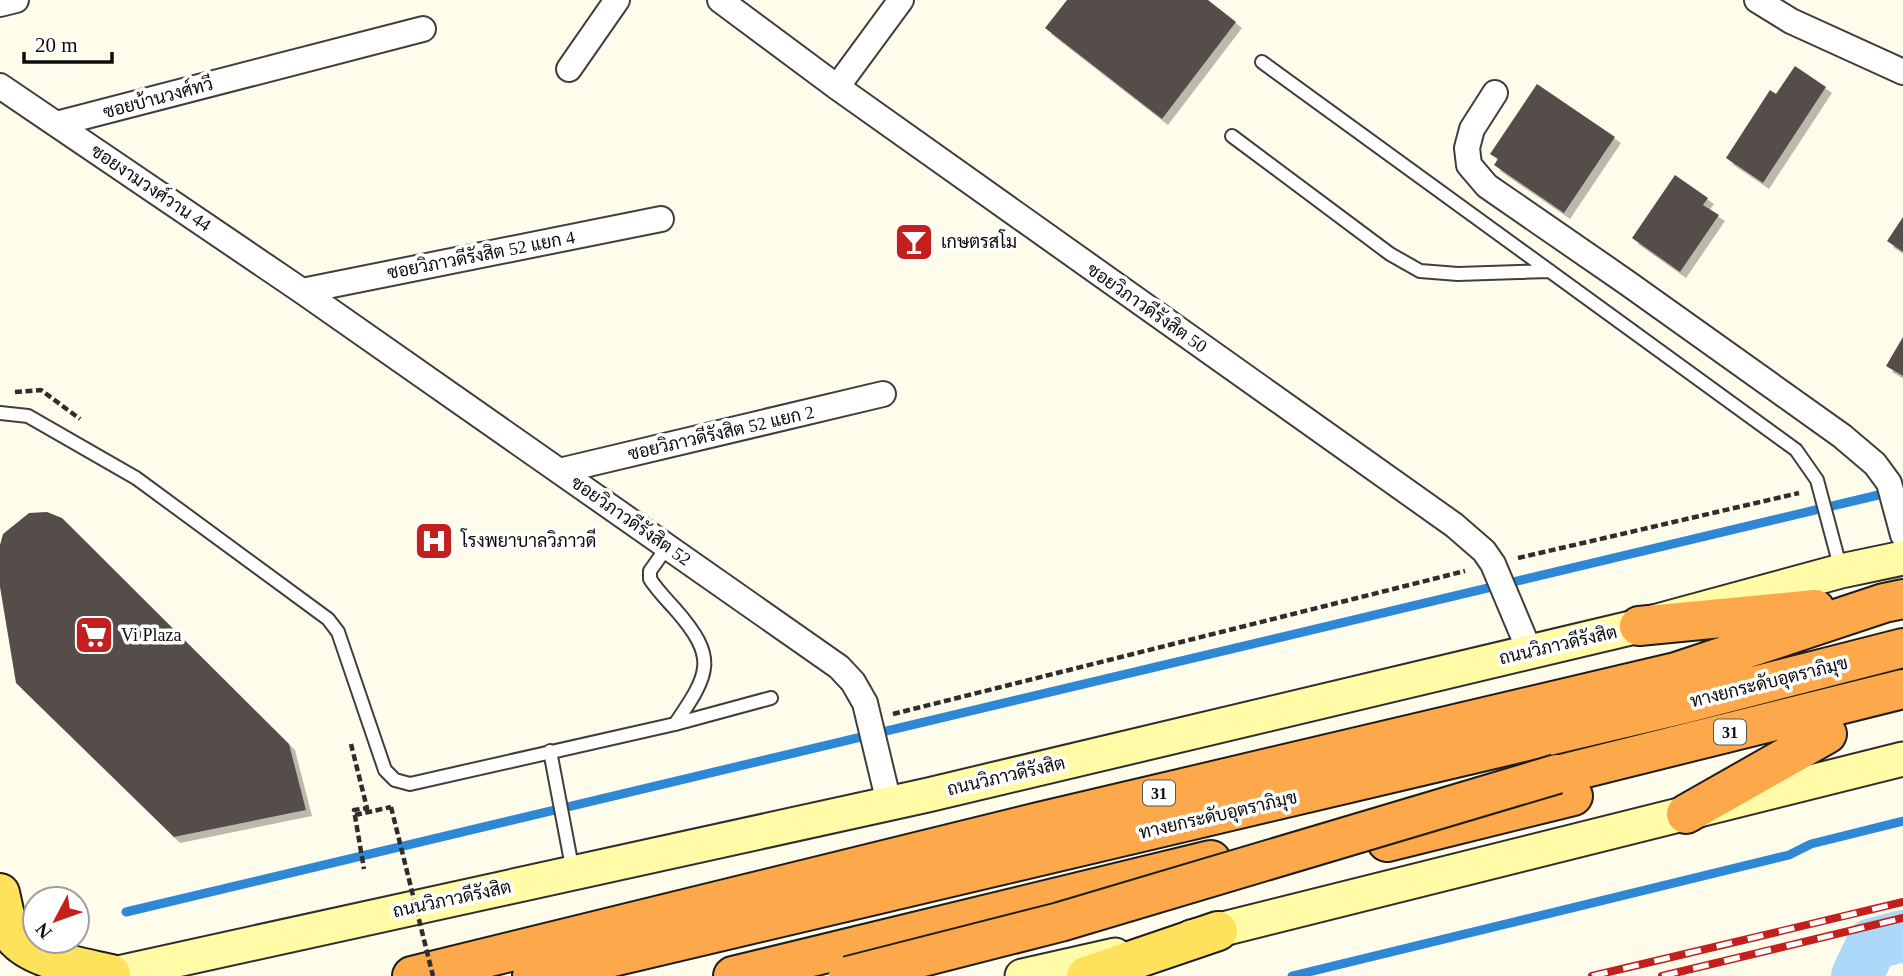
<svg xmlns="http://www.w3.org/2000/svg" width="1903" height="976" viewBox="0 0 1903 976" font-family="'Times New Roman',Sarabun,serif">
<defs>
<filter id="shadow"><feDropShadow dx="6" dy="6" stdDeviation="0" flood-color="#0004"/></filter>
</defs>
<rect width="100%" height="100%" fill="#fffceb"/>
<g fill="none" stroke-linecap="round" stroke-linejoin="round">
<path stroke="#2f88d5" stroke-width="9" d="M126,912L1891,492
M1292,976L1789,855L1811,844L1903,821"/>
<path stroke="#acd8fa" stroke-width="52" d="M1857,976L1872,944L1903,936"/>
</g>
<path fill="#554e48" filter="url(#shadow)" d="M1067,0H1208L1236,22L1162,119L1045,28Z
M1795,66L1826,87L1763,183L1726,158L1770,90L1776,94Z
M1537,84L1615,137L1564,213L1494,165L1498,159L1490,154Z
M1675,175L1708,198L1703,205L1719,215L1680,272L1632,238Z
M1903,217V252L1887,241Z
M1903,337V376L1886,366Z
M47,512L62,518L289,744L306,810L174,837L16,683L0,587V545L3,534L29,513Z"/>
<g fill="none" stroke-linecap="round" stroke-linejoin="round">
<g stroke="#3f3f3f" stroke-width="16">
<path id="lane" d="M1262,62L1796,450L1817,480L1841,570
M1232,136L1390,254L1420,271L1458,274L1550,271
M0,413L28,416L136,478L328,619L338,632L385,770L395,780L410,784L675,724L771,698
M667,547L650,571V579C657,590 666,599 675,609C718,658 710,673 675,724
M550,751L573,872"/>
</g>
<g stroke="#3f3f3f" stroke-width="28">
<path id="street" d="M720,0L837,87L1454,525L1484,551L1493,564L1530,652
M1757,0L1791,21L1903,72
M0,4L16,0
M569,69L617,0
M0,86L302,291L839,667L853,682L865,703L889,803
M837,87L901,0
M1495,93L1472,129L1467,148L1469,165L1487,186L1626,282L1842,436L1875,464L1889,483L1903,535
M56,124L423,29
M302,291L661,219
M559,471L883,394"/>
</g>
<g stroke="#2e2e2e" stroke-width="37">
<path id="secondary" d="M1191,937L1903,759
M104,976L928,795L1639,626L1841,571L1903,558
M1022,976L1115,955"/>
</g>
<g stroke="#1d1d1d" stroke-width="42">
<path id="primary" d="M0,893C3,905 5,920 10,931C24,959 82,967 111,974
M1086,976L1218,931"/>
</g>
<g stroke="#1d1d1d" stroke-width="42">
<path id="highway" d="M1639,626L1815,609
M1525,783L1903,689
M1686,814L1827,734
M1387,842L1573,796
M412,976L1039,822L1676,672L1884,603L1903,599
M532,976L1684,704L1903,648
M733,976L1211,860"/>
</g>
<path stroke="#2e2e2e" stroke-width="4.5" stroke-dasharray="7 3.5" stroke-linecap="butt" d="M15,392L41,390L80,419
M1518,558L1799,493
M893,714L1465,571
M351,744L367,808L354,810L364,869
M355,815L391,807"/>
<use href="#lane" stroke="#fff" stroke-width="12"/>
<use href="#street" stroke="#fff" stroke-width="24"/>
<use href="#secondary" stroke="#fffba6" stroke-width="33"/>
<use href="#primary" stroke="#ffe25b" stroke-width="38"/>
<use href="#highway" stroke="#fda84b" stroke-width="38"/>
<g stroke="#c31f1d" stroke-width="8">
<path id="rail" d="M1592,976L1903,902
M1662,976L1903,918"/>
</g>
<use href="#rail" stroke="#fff" stroke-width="5" stroke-dasharray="16" stroke-linecap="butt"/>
<g stroke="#1d1d1d" stroke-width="42" stroke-linecap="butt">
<path id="highway-bridge" d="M848,976L1060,922L1557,774"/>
</g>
<path stroke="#2e2e2e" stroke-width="4.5" stroke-dasharray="7 3.5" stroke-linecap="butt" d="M391,807L433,976"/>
<use href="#highway-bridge" stroke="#fda84b" stroke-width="38"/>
</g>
<defs>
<g id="bar-square" transform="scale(2.0125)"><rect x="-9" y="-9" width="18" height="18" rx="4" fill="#c31f1d" stroke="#fff"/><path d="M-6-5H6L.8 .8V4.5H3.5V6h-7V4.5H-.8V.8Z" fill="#fff"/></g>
<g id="hospital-square" transform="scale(2.0125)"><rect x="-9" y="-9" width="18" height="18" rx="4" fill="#c31f1d" stroke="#fff"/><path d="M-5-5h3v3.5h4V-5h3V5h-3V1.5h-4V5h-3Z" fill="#fff"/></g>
<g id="supermarket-square" transform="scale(2.0125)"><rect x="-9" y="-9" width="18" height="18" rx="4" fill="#c31f1d" stroke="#fff"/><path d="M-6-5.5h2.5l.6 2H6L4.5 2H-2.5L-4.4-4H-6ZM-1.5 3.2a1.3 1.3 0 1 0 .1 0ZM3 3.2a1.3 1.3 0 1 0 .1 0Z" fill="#fff"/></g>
</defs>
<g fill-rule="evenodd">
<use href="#bar-square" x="914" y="242"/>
<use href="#hospital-square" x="434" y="541"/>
<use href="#supermarket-square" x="94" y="635"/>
</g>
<g text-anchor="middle" stroke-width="7" stroke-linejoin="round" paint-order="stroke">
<g fill="#fff" stroke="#555" stroke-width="2">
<rect x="1714" y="719.5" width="32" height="25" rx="5"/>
<rect x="1143" y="780.5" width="32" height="25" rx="5"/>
</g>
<g font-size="16" font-weight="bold" fill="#0c0c0c">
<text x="1730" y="738">31</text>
<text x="1159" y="799">31</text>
</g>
<g font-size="18" fill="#0c0c0c" stroke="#fff">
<text transform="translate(158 98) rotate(-15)" y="6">ซอยบ้านวงศ์ทวี</text>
<text transform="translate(151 188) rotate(34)" y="6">ซอยงามวงศ์วาน 44</text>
<text transform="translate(481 255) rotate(-11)" y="6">ซอยวิภาวดีรังสิต 52 แยก 4</text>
<text transform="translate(1147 308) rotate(35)" y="6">ซอยวิภาวดีรังสิต 50</text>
<text transform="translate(721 433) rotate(-13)" y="6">ซอยวิภาวดีรังสิต 52 แยก 2</text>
<text transform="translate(631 521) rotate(35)" y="6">ซอยวิภาวดีรังสิต 52</text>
<text transform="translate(1558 645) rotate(-13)" y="6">ถนนวิภาวดีรังสิต</text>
<text transform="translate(1769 682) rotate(-14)" y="6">ทางยกระดับอุตราภิมุข</text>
<text transform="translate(1006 776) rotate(-13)" y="6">ถนนวิภาวดีรังสิต</text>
<text transform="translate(1218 815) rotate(-13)" y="6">ทางยกระดับอุตราภิมุข</text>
<text transform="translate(452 899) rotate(-12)" y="6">ถนนวิภาวดีรังสิต</text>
</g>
<g font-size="18" fill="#0c0c0c" stroke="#fff" text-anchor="start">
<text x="941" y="248">เกษตรสโม</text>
<text x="461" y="547">โรงพยาบาลวิภาวดี</text>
<text x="121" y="641">Vi Plaza</text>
</g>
</g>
<g transform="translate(56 920) rotate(229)"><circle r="33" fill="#ffffff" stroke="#9e9e9e" stroke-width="2"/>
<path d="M0-5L12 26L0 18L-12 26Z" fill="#c31f1d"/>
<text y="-10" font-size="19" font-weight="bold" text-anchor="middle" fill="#0c0c0c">N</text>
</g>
<path d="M24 52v10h88v-10" fill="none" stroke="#0c0c0c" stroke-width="3.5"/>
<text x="35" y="52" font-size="21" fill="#0c0c0c" stroke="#ffffff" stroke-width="5" paint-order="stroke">20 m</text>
</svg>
